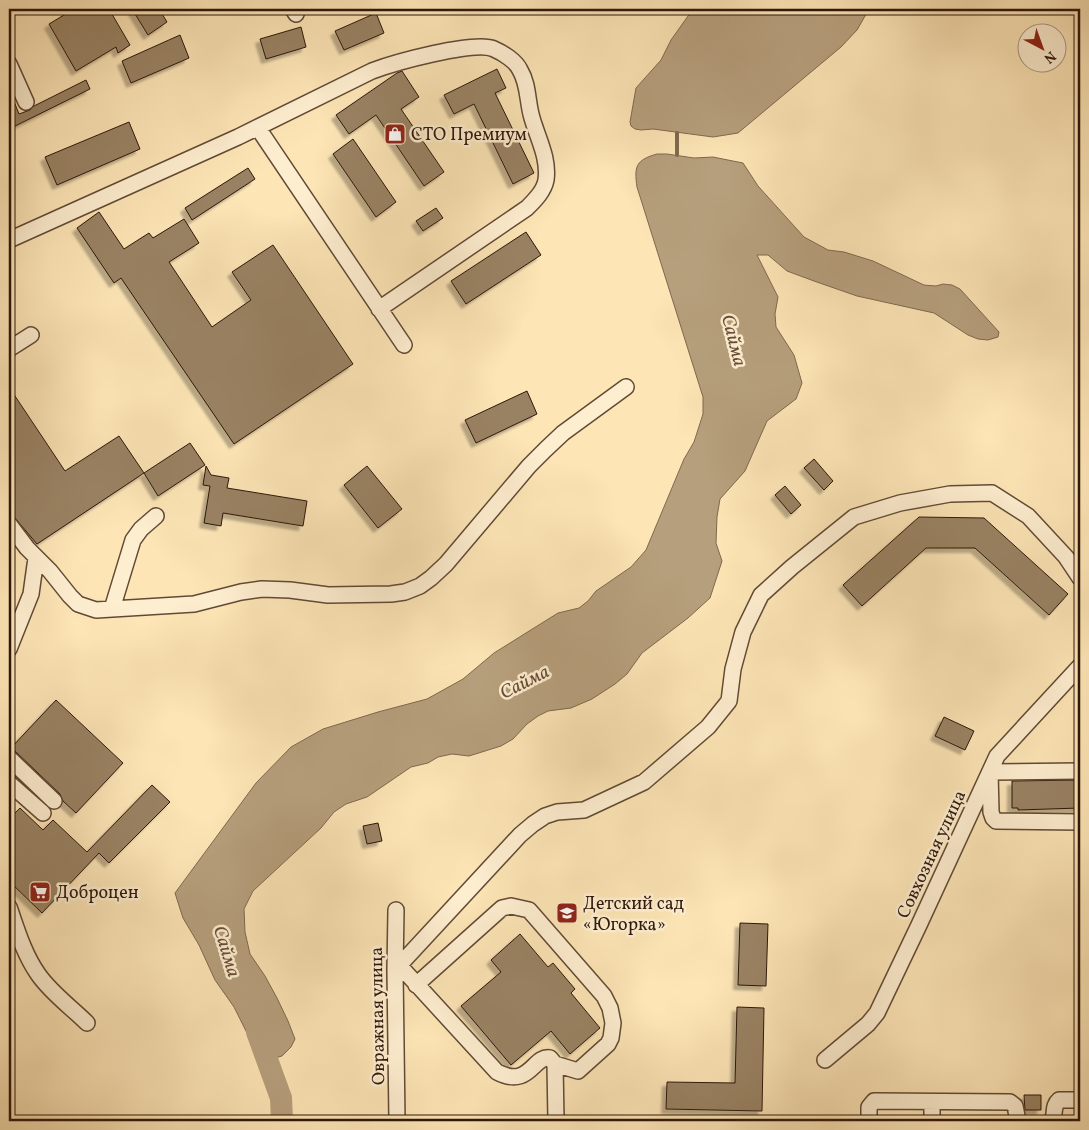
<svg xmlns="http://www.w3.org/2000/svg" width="1089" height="1130" viewBox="0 0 1089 1130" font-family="Vollkorn,serif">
<defs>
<filter id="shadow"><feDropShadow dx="-4.5" dy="4.5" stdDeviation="1" flood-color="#0004"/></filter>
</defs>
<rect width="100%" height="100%" fill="#fde5b6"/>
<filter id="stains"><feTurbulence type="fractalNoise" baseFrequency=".004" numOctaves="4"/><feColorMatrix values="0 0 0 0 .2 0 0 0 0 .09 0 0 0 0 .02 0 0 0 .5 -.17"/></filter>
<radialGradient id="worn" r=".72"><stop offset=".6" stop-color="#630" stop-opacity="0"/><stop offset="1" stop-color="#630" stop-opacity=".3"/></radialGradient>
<path fill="#b69f7c" stroke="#7f694e" d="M693,9H869L857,30L841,47L738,133L713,137L653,129L641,130L635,129L631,126L630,122L636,88L661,60L671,40Z
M657,154H667L694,158L713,157L743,163L758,186L804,237L828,250L844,252L873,261L924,285L936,286L943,284L952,285L960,289L999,332L998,337L988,340L978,339L968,335L934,313L857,296L814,281L787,271L768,255H757L778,297L775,314L776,327L794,355L802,383L796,399L767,421L745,471L720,499L717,517L716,543L722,561L710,598L688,618L642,653L627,674L615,684L592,699L571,708L548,711L538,716L527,724L513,739L501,746L469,756L452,754L438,757L428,763L411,767L367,797L346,804L334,812L321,828L253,891L244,909L245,932L250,954L265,976L277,998L288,1021L295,1039L291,1047L282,1056L268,1060L261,1057L254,1047L234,1007L215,980L199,945L183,918L175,893L256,783L291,747L323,729L378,712L427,699L463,679L494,653L558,613L579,608L588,601L596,591L631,567L646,550L684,459L694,442L703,414V397L637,187C634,166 636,160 657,154Z"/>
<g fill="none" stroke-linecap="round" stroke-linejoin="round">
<path stroke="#7f694e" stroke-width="4" d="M677,155V133"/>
<path stroke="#b69f7c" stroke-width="22" d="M257,1032L281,1098L282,1121"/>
</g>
<path fill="#998263" stroke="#2d170a" filter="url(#shadow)" d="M74,9H109L130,45L118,53L116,47L76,71L49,24Z
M132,9H159L167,22L148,35Z
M376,13L384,33L344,50L335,31Z
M301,27L306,47L266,59L260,39Z
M180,35L189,58L131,83L122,61Z
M497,69L506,88L495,93L534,173L513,184L474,104L454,114L444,95Z
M402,71L419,97L401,109L444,172L424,186L376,115L349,134L336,115L397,73Z
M86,80L90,89L9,129V89L19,114L30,110L34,106Z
M129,122L140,149L57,185L45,157Z
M353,139L396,202L376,217L333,154Z
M248,168L255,179L192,220L185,208Z
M436,208L443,218L423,231L416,221Z
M99,212L124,249L149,233L153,238L184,219L199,243L169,262L212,327L251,300L232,272L273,245L353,364L234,444L121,278L114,283L77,228Z
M526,232L541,255L466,304L451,281Z
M9,387L65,471L119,436L144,473L37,544L9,511Z
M527,391L537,414L476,443L465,420Z
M190,443L205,465L158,496L144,473Z
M814,459L833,481L824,490L804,468Z
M206,466L211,475L229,478L227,488L307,501L303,526L223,513L221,526L204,523L210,486L203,485Z
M367,466L402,509L378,528L344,485Z
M785,486L801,505L791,514L775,495Z
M919,517L984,518L1068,594L1049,615L975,548H926L862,606L843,585Z
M56,700L123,763L76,813L63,801L60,794L15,751L10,749Z
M944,717L974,731L965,750L935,736Z
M1080,780V808L1018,810V808H1012V781Z
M152,785L170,802L109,863L99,853L42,913L9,881V819L20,808L43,830L53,820L87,852Z
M378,823L382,841L367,844L363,826Z
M740,923L768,924L766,986L738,985Z
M520,934L548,967L553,963L575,989L571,993L600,1028L570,1054L551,1031L511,1065L461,1006L501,972L491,960Z
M737,1007L764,1008L762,1111L666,1109L667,1082L735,1083Z
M1024,1095H1041V1110H1025Z"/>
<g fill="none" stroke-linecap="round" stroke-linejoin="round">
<g stroke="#614a35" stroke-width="18">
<path id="minor" d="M293,9L296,14
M9,64L26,102
M258,128L404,345
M9,240L238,137L372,71C393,63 475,40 494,49C503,53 516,61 520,70C529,85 527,102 532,118C538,139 549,158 546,180C544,191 535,200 527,208L379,309
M9,349L31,335
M9,524L27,548L50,571L70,596L78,604L96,610L194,604L241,592L262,589L290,590L328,595L391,594L405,592L420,586L431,578L446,564L529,466L546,449L563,433L626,387
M112,609L133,540L141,529L156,516
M9,649L31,594L36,558
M9,758L54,801
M1080,771L990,772L991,812L993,818L996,821L1080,822
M9,783L43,813
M9,907C17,930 24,954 38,974C51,993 71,1007 87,1023
M396,910L395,970L397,1121
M399,965L497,1072C530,1089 533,1055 550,1058L555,1064L556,1121
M395,970L520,835L533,824L545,816L557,812L584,810L644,782L708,727L729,701L733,669L743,632L761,595L792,567L854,517L900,503L950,494L992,493L1028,516L1066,557L1080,578
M416,985L502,908L511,906L529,910L604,996L610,1008L613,1023L611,1038L608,1044L578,1071L555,1064
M825,1060L868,1024L877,1013L919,925L997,756L1080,666
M932,1102V1121
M869,1121V1107L874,1101L1010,1102L1015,1106L1018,1121
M1052,1121C1056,1114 1052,1106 1059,1100H1080"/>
</g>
<use href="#minor" stroke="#feeed0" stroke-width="15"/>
</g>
<defs>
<g id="shop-square" transform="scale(1.125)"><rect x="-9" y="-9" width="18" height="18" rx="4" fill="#8f2418" stroke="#feeed0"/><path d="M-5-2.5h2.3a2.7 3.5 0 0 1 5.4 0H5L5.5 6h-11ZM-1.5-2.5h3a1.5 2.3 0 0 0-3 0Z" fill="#fff"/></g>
<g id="supermarket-square" transform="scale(1.125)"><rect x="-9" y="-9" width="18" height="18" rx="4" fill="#8f2418" stroke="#feeed0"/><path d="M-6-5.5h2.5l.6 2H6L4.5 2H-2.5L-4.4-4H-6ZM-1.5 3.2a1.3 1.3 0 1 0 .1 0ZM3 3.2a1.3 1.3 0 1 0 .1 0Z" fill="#fff"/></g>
<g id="school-square" transform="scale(1.125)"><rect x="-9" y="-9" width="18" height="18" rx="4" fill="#8f2418" stroke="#feeed0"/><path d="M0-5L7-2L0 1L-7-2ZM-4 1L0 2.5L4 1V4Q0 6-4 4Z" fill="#fff"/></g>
</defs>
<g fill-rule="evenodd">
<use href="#shop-square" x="395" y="134"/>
<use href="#supermarket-square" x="40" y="892"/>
<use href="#school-square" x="567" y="913"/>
</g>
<g text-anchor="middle" stroke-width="5" stroke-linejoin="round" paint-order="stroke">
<g font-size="18" fill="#2d170a" stroke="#feeed0" text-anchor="start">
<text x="411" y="140">СТО Премиум</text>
<text x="56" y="898">Доброцен</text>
<text x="583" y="909">Детский сад<tspan x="583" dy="21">«Югорка»</tspan></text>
</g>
<g font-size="18" fill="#2d170a" stroke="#feeed0">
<text transform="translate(931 854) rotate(-65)" y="6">Совхозная улица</text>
<text transform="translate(377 1016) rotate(-91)" y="6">Овражная улица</text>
</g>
<g font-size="19" font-style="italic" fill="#644d38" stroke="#feeed0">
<text transform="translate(735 340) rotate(76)" y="7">Сайма</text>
<text transform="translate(524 681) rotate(-27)" y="7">Сайма</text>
<text transform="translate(228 951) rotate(73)" y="7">Сайма</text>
</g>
</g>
<rect width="1089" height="1130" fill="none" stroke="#fde5b6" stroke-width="30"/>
<rect x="10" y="10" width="1069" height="1110" fill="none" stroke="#2d170a" stroke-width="2.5"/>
<rect x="15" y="15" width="1059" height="1100" fill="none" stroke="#2d170a"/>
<g transform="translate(1042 48) rotate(139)"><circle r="24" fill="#feeed0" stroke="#aa9881"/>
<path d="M0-4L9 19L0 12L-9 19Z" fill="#8f2418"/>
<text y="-8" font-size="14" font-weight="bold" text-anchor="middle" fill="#2d170a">N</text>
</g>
<rect width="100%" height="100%" filter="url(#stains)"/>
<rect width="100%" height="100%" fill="url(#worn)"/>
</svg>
